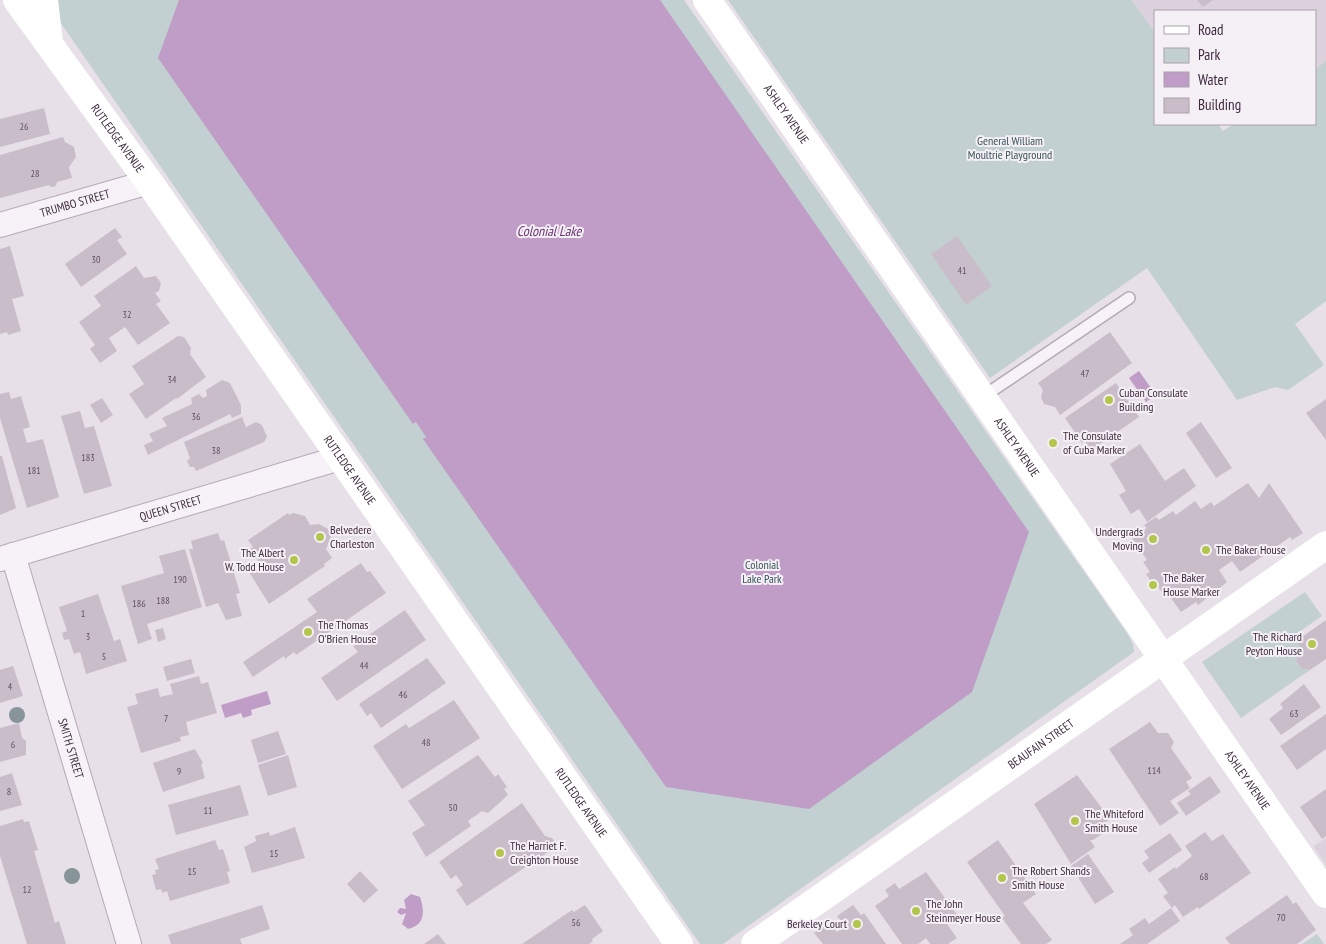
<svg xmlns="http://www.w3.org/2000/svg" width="1326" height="944" viewBox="0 0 1326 944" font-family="'PT Sans Narrow',sans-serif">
<rect width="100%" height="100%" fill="#e7e0e8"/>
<path fill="#dcd2dd" d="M1132,0H1326V61L1315,69V11H1155V33Z
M1326,838V865L1313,846Z"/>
<path fill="#c2d0d1" d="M52,0H684L1127,633L1133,644L1134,652L723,944H700L58,19Z
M728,0H1132L1155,33V124H1218L1223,131L1234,124H1315V69L1326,61V301L1295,324L1324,365L1288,390L1275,387L1237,400L1147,268L990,378Z
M1305,592L1322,616L1293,636L1303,651L1299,654L1296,661L1302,669L1310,670L1241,718L1202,662Z
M1317,934L1324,944H1302Z"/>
<path fill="#bf9dc6" d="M179,0H660L1029,532L972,692L809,809L666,787L423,439L426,437L416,422L413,424L158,58Z
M1139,371L1156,395L1146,402L1129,378Z
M267,691L271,704L251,710L252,715L243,718L241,713L225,718L221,705Z
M411,894L420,897C425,912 425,925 408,929L402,924L406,913L401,915L397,912L400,908L406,909L404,900Z"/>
<path fill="#cabdca" d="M1197,0H1213L1203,7Z
M44,108L50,134L0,147V119Z
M63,137L65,142L74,147L76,157L69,167L72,178L57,182L56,186L51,187L49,185L0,198V155Z
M115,228L122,237L117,240L127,254L81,287L65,264Z
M957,236L992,286L966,305L931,254Z
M10,246L24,296L12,299L21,331L8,335L7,332L0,334V249Z
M136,266L144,278L156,276L161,283L159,291L155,293L161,301L156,304L170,323L138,345L125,327L109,338L117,351L100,363L90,349L95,345L79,322L101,306L94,296Z
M1110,332L1132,363L1060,415L1055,407L1044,404L1041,397L1043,390L1038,383Z
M178,336L184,337L191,348L190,354L206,377L177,399L176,398L146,419L129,394L144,384L132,366Z
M222,380L230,383L241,405V414L232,418L230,414L148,455L144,445L153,441L149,434L167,426L162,418L192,404L191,398L199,394L203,398L207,396L206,390Z
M1116,383L1139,417L1091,450L1085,441L1082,443L1065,418Z
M9,392L11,399L21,396L30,427L23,429L27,443L43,439L59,497L27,508L0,418V394Z
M102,398L113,415L101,423L90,405Z
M1326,399V440L1306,413Z
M80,411L85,428L94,426L112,486L84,494L61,416Z
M242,417L246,427L256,422L262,425L267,437L264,442L196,471L194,467H190L187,461L190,458L184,442Z
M1201,422L1232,468L1216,478L1186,433Z
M1140,444L1165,481L1184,468L1196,486L1147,522L1139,509L1131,514L1119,495L1126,491L1110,464Z
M0,456H2L16,508L0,515Z
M1248,483L1259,498L1269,483L1303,533L1292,540L1290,537L1240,572L1232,561L1219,570L1227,582L1198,605L1196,602L1181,612L1168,594L1165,596L1158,587L1156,588L1146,574L1150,572L1143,562L1147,560L1132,538L1147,528L1144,525L1156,517L1159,520L1173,511L1176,515L1195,501L1201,509L1211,502L1214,506Z
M288,513L289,515L293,513L305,516L310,525L319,524L328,529L331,537L326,549L332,558L324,564L325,566L269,604L249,572L260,563L250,549L253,547L248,540Z
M218,533L221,541L224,540L240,593L236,594L242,616L226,620L218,603L206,607L189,549H193L191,541Z
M185,549L202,607L147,624L152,639L138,644L121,586L164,573L159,556Z
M361,563L367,572L370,571L386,593L296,655L294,652L285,659L284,656L253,677L243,662L317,612L307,599Z
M98,594L114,641L120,639L127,661L86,674L80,652L74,654L69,639L64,640L62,633L67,631L59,607Z
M405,610L426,640L337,701L321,678L358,652L353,646Z
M1326,620V659L1310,670L1302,669L1296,661L1299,654L1303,651L1296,641Z
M163,628L166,639L158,642L155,630Z
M427,658L446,683L381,728L371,713L367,716L359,704Z
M191,659L195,673L167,681L163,667Z
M13,666L23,696L0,703V670Z
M199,676L201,684L208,682L217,713L186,722L189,735L180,737L181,741L141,753L127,707L138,704L135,694L158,688L160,697L173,694L170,684Z
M1304,684L1321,707L1281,735L1269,719L1283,708L1280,704Z
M454,700L480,738L402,789L373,746L406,724L409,728Z
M1326,714V749L1297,770L1280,746Z
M1150,722L1158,733H1168L1174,742L1171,748L1192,778L1186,782L1190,788L1170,801L1179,813L1160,826L1109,749Z
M19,723L22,738L26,741V755L0,762V728Z
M278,731L286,754L258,763L251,740Z
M195,749L203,763L201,764L205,778L163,792L153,763Z
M288,755L297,787L268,796L258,765Z
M478,755L495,777L498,774L507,787L504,789L508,795L488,813L482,811L468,821L471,826L426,857L412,833L425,825L408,801Z
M12,773L22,805L0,811V777Z
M1077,775L1110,819L1103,824L1108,830L1093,840H1090L1095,847L1071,864L1034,804Z
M1210,776L1221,792L1186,816L1177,803L1191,794L1188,791Z
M240,785L249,815L176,835L168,805Z
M1326,789V836L1322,839L1300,807Z
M522,803L545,836L552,838L555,842L554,848L467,906L456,890L463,885L456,875L451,879L439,862Z
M23,819L24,822L29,821L38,850L34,851L55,923L59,921L66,944H27L0,856V826Z
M295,827L305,858L252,873L244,847L256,841L255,836L269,832L270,836Z
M1205,832L1212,841L1223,834L1251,873L1199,909L1198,907L1183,917L1175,905L1172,908L1163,896L1168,893L1158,879L1175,867L1176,869L1192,856L1185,846Z
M1170,833L1182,850L1149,873L1142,863L1149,858L1144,851Z
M215,840L219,850L223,849L230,871L227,872L230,883L170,901L167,891L162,893L161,889L156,890L152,875L156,874L155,870L159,869L155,859Z
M998,840L1036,894L1023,903L1052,940L1046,944H1021L1002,918L1005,916L967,862Z
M1088,854L1114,892L1095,904L1071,866Z
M360,871L378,890L364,903L347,884Z
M926,872L958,916L947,924L957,938L948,944H930L926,938L918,944H902L875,906L889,896L885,890L895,883L899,889Z
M1287,895L1293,904L1296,902L1316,930L1297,944H1230L1225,938Z
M262,905L270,929L240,939L242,944H171L168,935Z
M585,905L603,931L592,939L593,941L589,944H522L572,910L574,912Z
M853,905L861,915L864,913L886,944H823L814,933L830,922L837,932L845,926L837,916Z
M1171,908L1180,921L1147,944H1120L1133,935L1129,929L1145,918L1149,924Z
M438,934L446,944H424Z"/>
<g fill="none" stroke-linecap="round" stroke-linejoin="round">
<g stroke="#b4a9b5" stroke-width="14">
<path id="lane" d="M981,398L1129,298"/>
</g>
<g stroke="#b4a9b5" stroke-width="26">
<g id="street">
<path id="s1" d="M0,225L149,182"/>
<path id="s2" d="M13,555L129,944"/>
<path id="s3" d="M0,559L340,458"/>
</g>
</g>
<use href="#lane" stroke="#f6f2f7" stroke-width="11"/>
<use href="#street" stroke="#f6f2f7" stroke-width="24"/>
<g stroke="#fff" stroke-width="28">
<path id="s4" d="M17,0L149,182L679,944"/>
<path d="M44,0L49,43"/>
<path id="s5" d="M707,0L1326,894"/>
<path id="s6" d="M755,944L1326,545"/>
</g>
</g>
<g fill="#879499">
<circle cx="17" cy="715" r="8"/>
<circle cx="72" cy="876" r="8"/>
</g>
<g fill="#b2c64c" stroke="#f5eff6" stroke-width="2">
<circle cx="1109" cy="400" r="5"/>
<circle cx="1053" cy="443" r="5"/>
<circle cx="320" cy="537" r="5"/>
<circle cx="1153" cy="539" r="5"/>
<circle cx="1206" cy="550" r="5"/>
<circle cx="294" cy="560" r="5"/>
<circle cx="1153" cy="585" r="5"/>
<circle cx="308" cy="632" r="5"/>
<circle cx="1312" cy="644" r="5"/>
<circle cx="1075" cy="821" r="5"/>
<circle cx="500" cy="853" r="5"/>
<circle cx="1002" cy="878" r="5"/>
<circle cx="916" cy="911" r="5"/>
<circle cx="857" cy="924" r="5"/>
</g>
<g text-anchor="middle" stroke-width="4" stroke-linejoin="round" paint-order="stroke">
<g font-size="10" fill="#604f61">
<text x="24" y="130">26</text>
<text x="35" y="177">28</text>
<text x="96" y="263">30</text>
<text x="962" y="274">41</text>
<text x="127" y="318">32</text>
<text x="1085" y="377">47</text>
<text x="172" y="383">34</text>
<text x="196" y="420">36</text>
<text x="216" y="454">38</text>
<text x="88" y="461">183</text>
<text x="34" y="474">181</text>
<text x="180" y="583">190</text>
<text x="163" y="604">188</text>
<text x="139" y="607">186</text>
<text x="83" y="617">1</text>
<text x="88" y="640">3</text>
<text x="104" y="660">5</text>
<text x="364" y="669">44</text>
<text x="10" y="690">4</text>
<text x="403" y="698">46</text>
<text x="1294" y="717">63</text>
<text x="166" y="722">7</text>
<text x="426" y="746">48</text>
<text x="13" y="748">6</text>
<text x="1154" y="774">114</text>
<text x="179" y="775">9</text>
<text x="9" y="795">8</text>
<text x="453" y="811">50</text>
<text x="208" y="814">11</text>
<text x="274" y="857">15</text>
<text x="192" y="875">15</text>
<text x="1204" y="880">68</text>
<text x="27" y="893">12</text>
<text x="1281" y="921">70</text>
<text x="576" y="926">56</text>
</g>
<g font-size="12" fill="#3d2a3e" stroke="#f5eff6">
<text dy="4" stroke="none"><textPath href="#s5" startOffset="139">ASHLEY AVENUE</textPath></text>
<text dy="4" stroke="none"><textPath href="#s4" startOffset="171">RUTLEDGE AVENUE</textPath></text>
<text dy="4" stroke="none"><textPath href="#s1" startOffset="78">TRUMBO STREET</textPath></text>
<text dy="4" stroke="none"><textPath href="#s5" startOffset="544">ASHLEY AVENUE</textPath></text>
<text dy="4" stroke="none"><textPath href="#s4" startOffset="576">RUTLEDGE AVENUE</textPath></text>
<text dy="4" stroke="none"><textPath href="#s3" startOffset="178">QUEEN STREET</textPath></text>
<text dy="4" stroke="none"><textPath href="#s6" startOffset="349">BEAUFAIN STREET</textPath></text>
<text dy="4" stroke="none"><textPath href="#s2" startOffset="202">SMITH STREET</textPath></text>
<text dy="4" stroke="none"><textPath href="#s5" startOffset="949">ASHLEY AVENUE</textPath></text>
<text dy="4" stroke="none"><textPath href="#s4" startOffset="981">RUTLEDGE AVENUE</textPath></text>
</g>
<g font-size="12" fill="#385559" stroke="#f5eff6">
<text x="1010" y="145">General William<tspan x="1010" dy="14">Moultrie Playground</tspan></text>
<text x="762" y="569">Colonial<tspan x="762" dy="14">Lake Park</tspan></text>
</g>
<g font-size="12" fill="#3d2a3e" stroke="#f5eff6" text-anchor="start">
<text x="1119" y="397">Cuban Consulate<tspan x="1119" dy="14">Building</tspan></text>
<text x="1063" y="440">The Consulate<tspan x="1063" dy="14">of Cuba Marker</tspan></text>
<text x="330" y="534">Belvedere<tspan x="330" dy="14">Charleston</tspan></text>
<text x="1143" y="536" text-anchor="end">Undergrads<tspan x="1143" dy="14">Moving</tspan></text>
<text x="1216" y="554">The Baker House</text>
<text x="284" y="557" text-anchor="end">The Albert<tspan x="284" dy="14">W. Todd House</tspan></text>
<text x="1163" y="582">The Baker<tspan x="1163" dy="14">House Marker</tspan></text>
<text x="318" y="629">The Thomas<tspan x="318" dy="14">O'Brien House</tspan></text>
<text x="1302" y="641" text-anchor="end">The Richard<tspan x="1302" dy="14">Peyton House</tspan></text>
<text x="1085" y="818">The Whiteford<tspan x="1085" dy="14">Smith House</tspan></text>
<text x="510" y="850">The Harriet F.<tspan x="510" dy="14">Creighton House</tspan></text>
<text x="1012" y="875">The Robert Shands<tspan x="1012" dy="14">Smith House</tspan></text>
<text x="926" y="908">The John<tspan x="926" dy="14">Steinmeyer House</tspan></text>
<text x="847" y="928" text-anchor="end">Berkeley Court</text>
</g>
<g font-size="14" font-style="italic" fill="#683670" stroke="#f5eff6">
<text x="549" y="236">Colonial Lake</text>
</g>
</g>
<rect x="1154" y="10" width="162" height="115" fill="#f5eff6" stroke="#aba0ac"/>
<rect x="1164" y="26" width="25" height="8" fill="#ffffff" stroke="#aba0ac"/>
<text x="1198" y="35" font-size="15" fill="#3d2a3e">Road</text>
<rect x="1164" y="48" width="25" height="15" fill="#c2d0d1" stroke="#aba0ac"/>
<text x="1198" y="60" font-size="15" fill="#3d2a3e">Park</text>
<rect x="1164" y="72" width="25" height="15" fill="#bf9dc6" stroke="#aba0ac"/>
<text x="1198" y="85" font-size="15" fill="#3d2a3e">Water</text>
<rect x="1164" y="98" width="25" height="15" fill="#cabdca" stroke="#aba0ac"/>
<text x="1198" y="110" font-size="15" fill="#3d2a3e">Building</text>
</svg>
